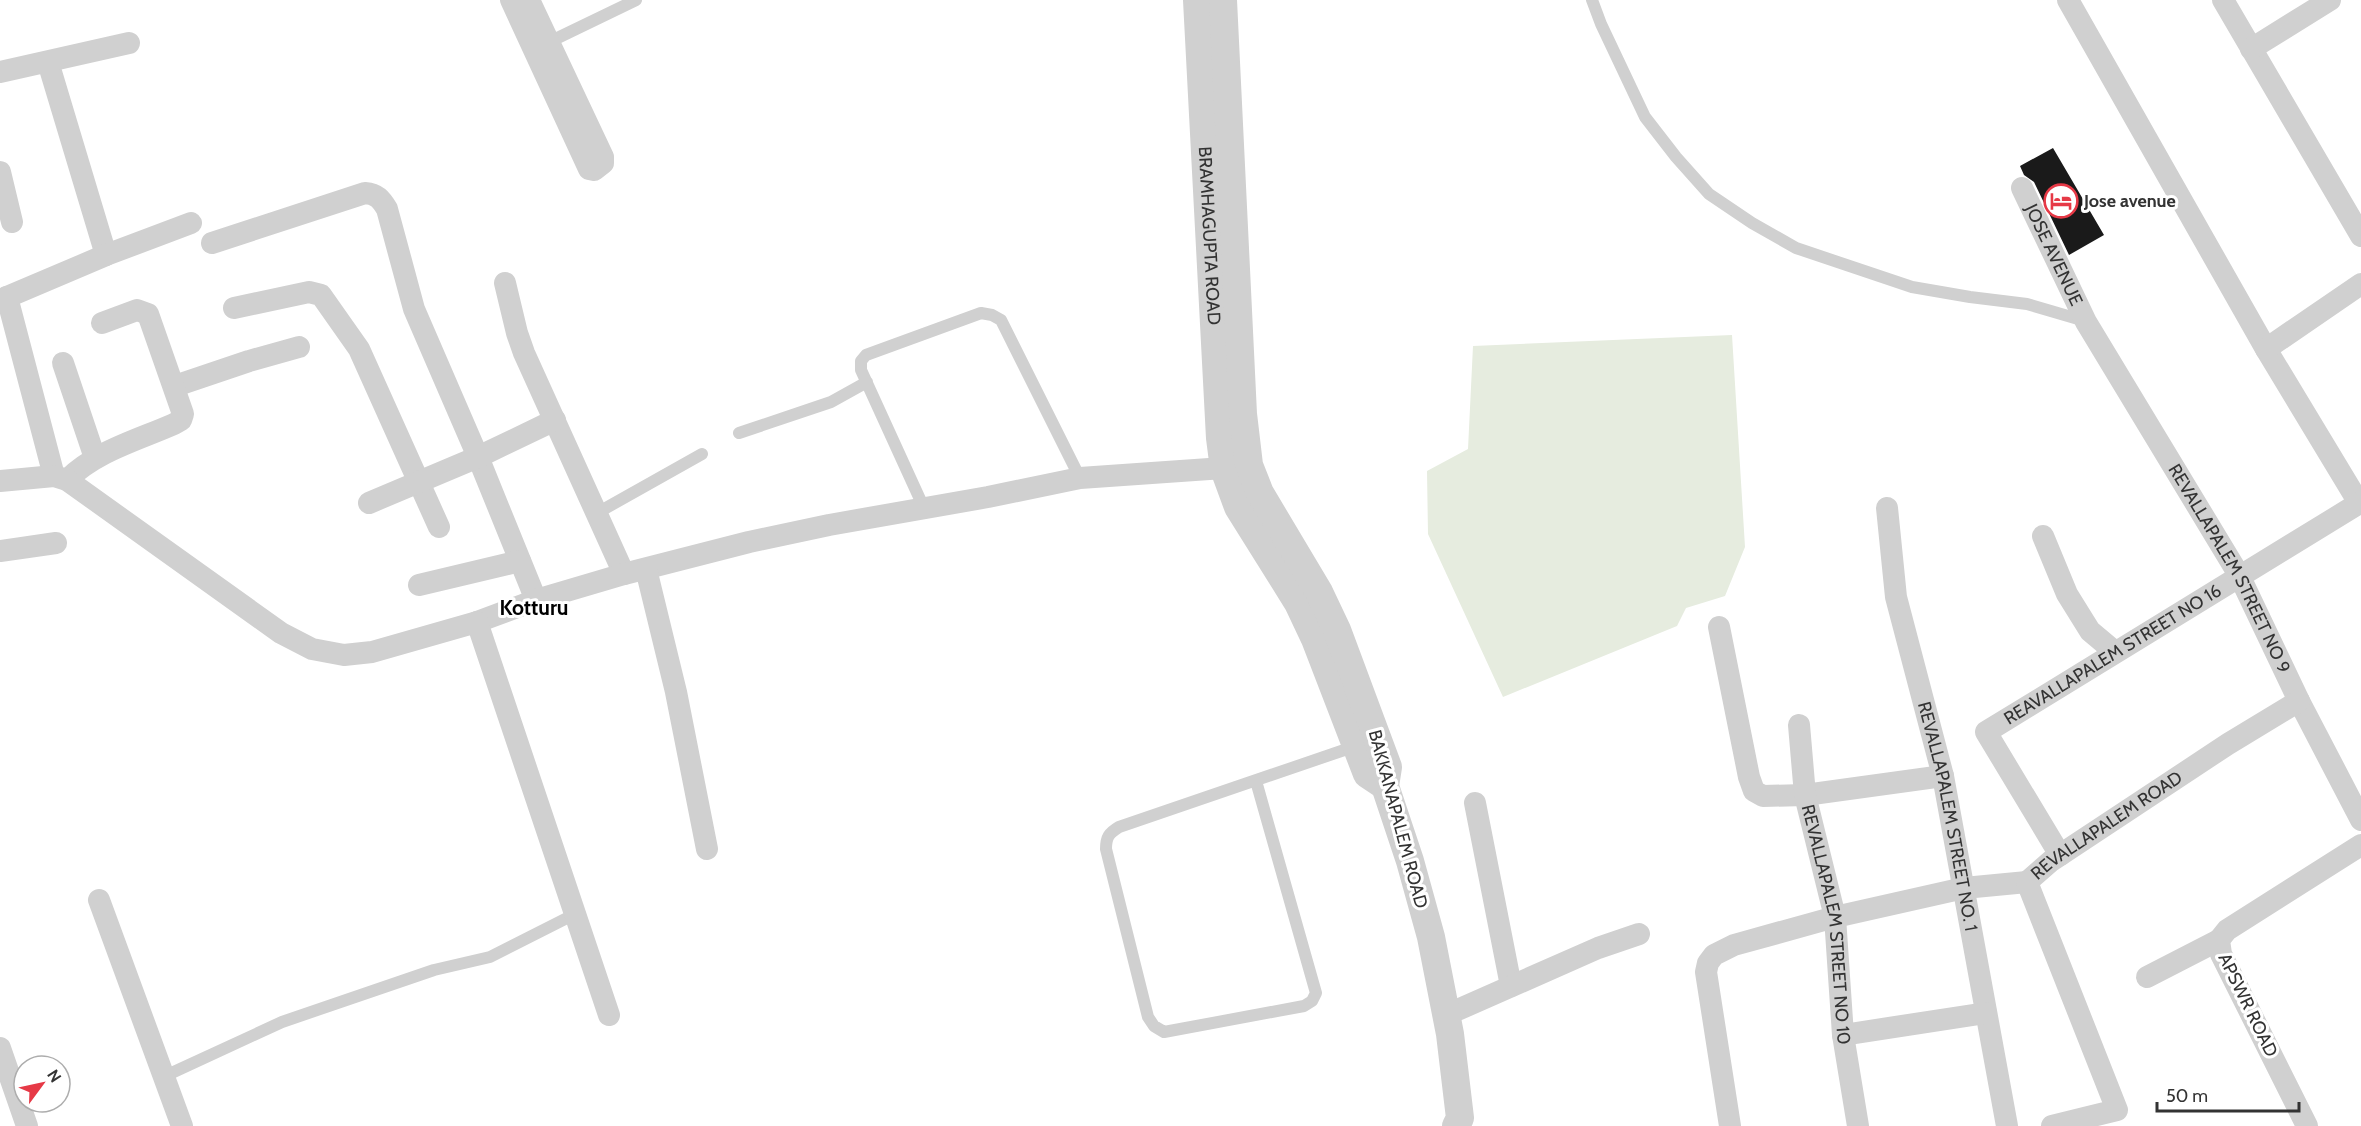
<svg xmlns="http://www.w3.org/2000/svg" width="2361" height="1126" viewBox="0 0 2361 1126" font-family="Cabin,sans-serif">
<rect width="100%" height="100%" fill="#fff"/>
<path fill="#e6ecdf" d="M1732,335L1745,547L1725,596L1686,608L1677,626L1503,697L1428,534L1427,471L1468,449L1473,346Z"/>
<path fill="#1a1a1a" d="M2053,148L2104,235L2069,255L2034,182L2024,175L2020,166Z"/>
<g fill="none" stroke-linecap="round" stroke-linejoin="round">
<path stroke="#d0d0d0" stroke-width="12" d="M1592,0L1601,24L1645,117L1676,157L1709,194L1752,223L1796,248L1912,287L1970,297L2027,304L2085,321
M545,44L636,0
M739,433L831,402L867,382
M924,508L861,370V361L866,355L981,313L992,315L1001,320L1080,478
M597,513L702,454
M1256,781L1316,993L1312,1001L1304,1006L1164,1032L1154,1026L1148,1017L1106,849C1106,837 1109,833 1119,827L1356,746
M165,1076L282,1022L434,970L490,957L575,914"/>
<g stroke="#d0d0d0" stroke-width="22">
<path d="M511,0L589,169L594,170L603,163V157L529,0"/>
<path d="M2068,0L2266,349L2359,503"/>
<path d="M2223,0L2361,236"/>
<path d="M2251,49L2330,0"/>
<path d="M48,62L106,255"/>
<path d="M0,72L129,43"/>
<path d="M0,172L12,222"/>
<path id="s1" d="M2022,188L2086,322L2239,575L2299,701L2361,820"/>
<path d="M212,243L365,193C377,194 381,199 387,209L414,309L478,457L536,600"/>
<path d="M505,283L517,333L524,353L624,574"/>
<path d="M7,297L54,476"/>
<path d="M0,300L106,255L191,223"/>
<path d="M234,308L309,292L321,295L359,349L439,527"/>
<path d="M2266,349L2361,284"/>
<path d="M63,363L95,458"/>
<path d="M175,386L249,361L299,347"/>
<path d="M67,480C96,451 138,440 174,424L181,420L183,414L148,314L137,310L102,323"/>
<path d="M0,481L54,476L67,480L281,633L312,649L344,655L372,652L477,622L536,600L624,574L749,542L829,525L988,497L1080,478L1238,467"/>
<path d="M369,503L478,457L555,420"/>
<path id="s2" d="M1887,508L1896,597L1943,776L2007,1126"/>
<path d="M2043,536L2067,594L2090,631L2115,652"/>
<path d="M0,551L56,543"/>
<path d="M646,569L676,692L707,849"/>
<path d="M419,585L520,561"/>
<path d="M477,622L609,1015"/>
<path d="M1719,627L1749,777L1754,791L1763,796L1805,795L1943,776"/>
<path id="s3" d="M1799,725L1805,795L1835,917L1843,1035L1858,1126"/>
<path d="M1475,803L1511,986"/>
<path id="s4" d="M2060,855L1986,732L2361,502"/>
<path d="M99,900L182,1126"/>
<path d="M2147,977L2219,940"/>
<path d="M1446,1015L1598,948L1639,934"/>
<path d="M1843,1035L1986,1013"/>
<path d="M0,1048L27,1126"/>
<path d="M1730,1126L1706,972L1708,963L1714,955L1734,945L1835,917L1964,888L2027,882"/>
<path id="s5" d="M2052,1126L2117,1110L2027,882L2051,861L2228,744L2299,701"/>
<path d="M2307,1126L2221,954L2219,940L2227,930L2361,845"/>
</g>
<g stroke="#d0d0d0" stroke-width="28">
<path id="s6" d="M1197,0L1220,438L1224,469L1238,507L1298,603L1315,639L1367,774L1385,786"/>
<path d="M1223,0L1243,414L1249,465L1260,493L1319,592L1337,630L1388,767L1385,786L1410,861L1431,937L1450,1034L1460,1118L1456,1126"/>
</g>
</g>
<defs>
<g id="hotel-ring" transform="scale(1.725)"><circle r="9.5" fill="#fff" stroke="#e63946" stroke-width="1.5"/><path d="M-6-4.5h1.5V1H6V5H4.5V3h-9V5H-6ZM-4 0a1.8 1.8 0 1 1 3.6 0ZM.5 0V-2.5h3Q6-2.5 6 0Z" fill="#e63946"/></g>
</defs>
<g fill-rule="evenodd">
<use href="#hotel-ring" x="2061" y="201"/>
</g>
<g text-anchor="middle" stroke-width="6" stroke-linejoin="round" paint-order="stroke">
<g font-size="18" font-weight="bold" fill="#333" stroke="#fff" text-anchor="start">
<text x="2084" y="207">Jose avenue</text>
</g>
<g font-size="18" fill="#333" stroke="#fff">
<text dy="6" stroke="none"><textPath href="#s6" startOffset="236">BRAMHAGUPTA ROAD</textPath></text>
<text dy="6" stroke="none"><textPath href="#s1" startOffset="74">JOSE AVENUE</textPath></text>
<text dy="6" stroke="none"><textPath href="#s1" startOffset="434">REVALLAPALEM STREET NO 9</textPath></text>
<text dy="6" stroke="none"><textPath href="#s4" startOffset="292">REAVALLAPALEM STREET NO 16</textPath></text>
<text dy="6" stroke="none"><textPath href="#s2" startOffset="315">REVALLAPALEM STREET NO. 1</textPath></text>
<text transform="translate(1398 819) rotate(75)" y="6">BAKKANAPALEM ROAD</text>
<text dy="6" stroke="none"><textPath href="#s5" startOffset="410">REVALLAPALEM ROAD</textPath></text>
<text dy="6" stroke="none"><textPath href="#s3" startOffset="202">REVALLAPALEM STREET NO 10</textPath></text>
<text transform="translate(2248 1005) rotate(64)" y="6">APSWR ROAD</text>
</g>
<g font-size="21" font-weight="bold" fill="#000" stroke="#fff">
<text x="534" y="615">Kotturu</text>
</g>
</g>
<g transform="translate(42 1084) rotate(57)"><circle r="28" fill="#ffffff" stroke="#adadad" stroke-width="1.5"/>
<path d="M0-4.5L10 22L0 15L-10 22Z" fill="#e63946"/>
<text y="-9" font-size="16" font-weight="bold" text-anchor="middle" fill="#333333">N</text>
</g>
<path d="M2157 1102v9h142v-9" fill="none" stroke="#333333" stroke-width="3"/>
<text x="2166" y="1102" font-size="18" fill="#333333" stroke="#ffffff" stroke-width="4.5" paint-order="stroke">50 m</text>
</svg>
